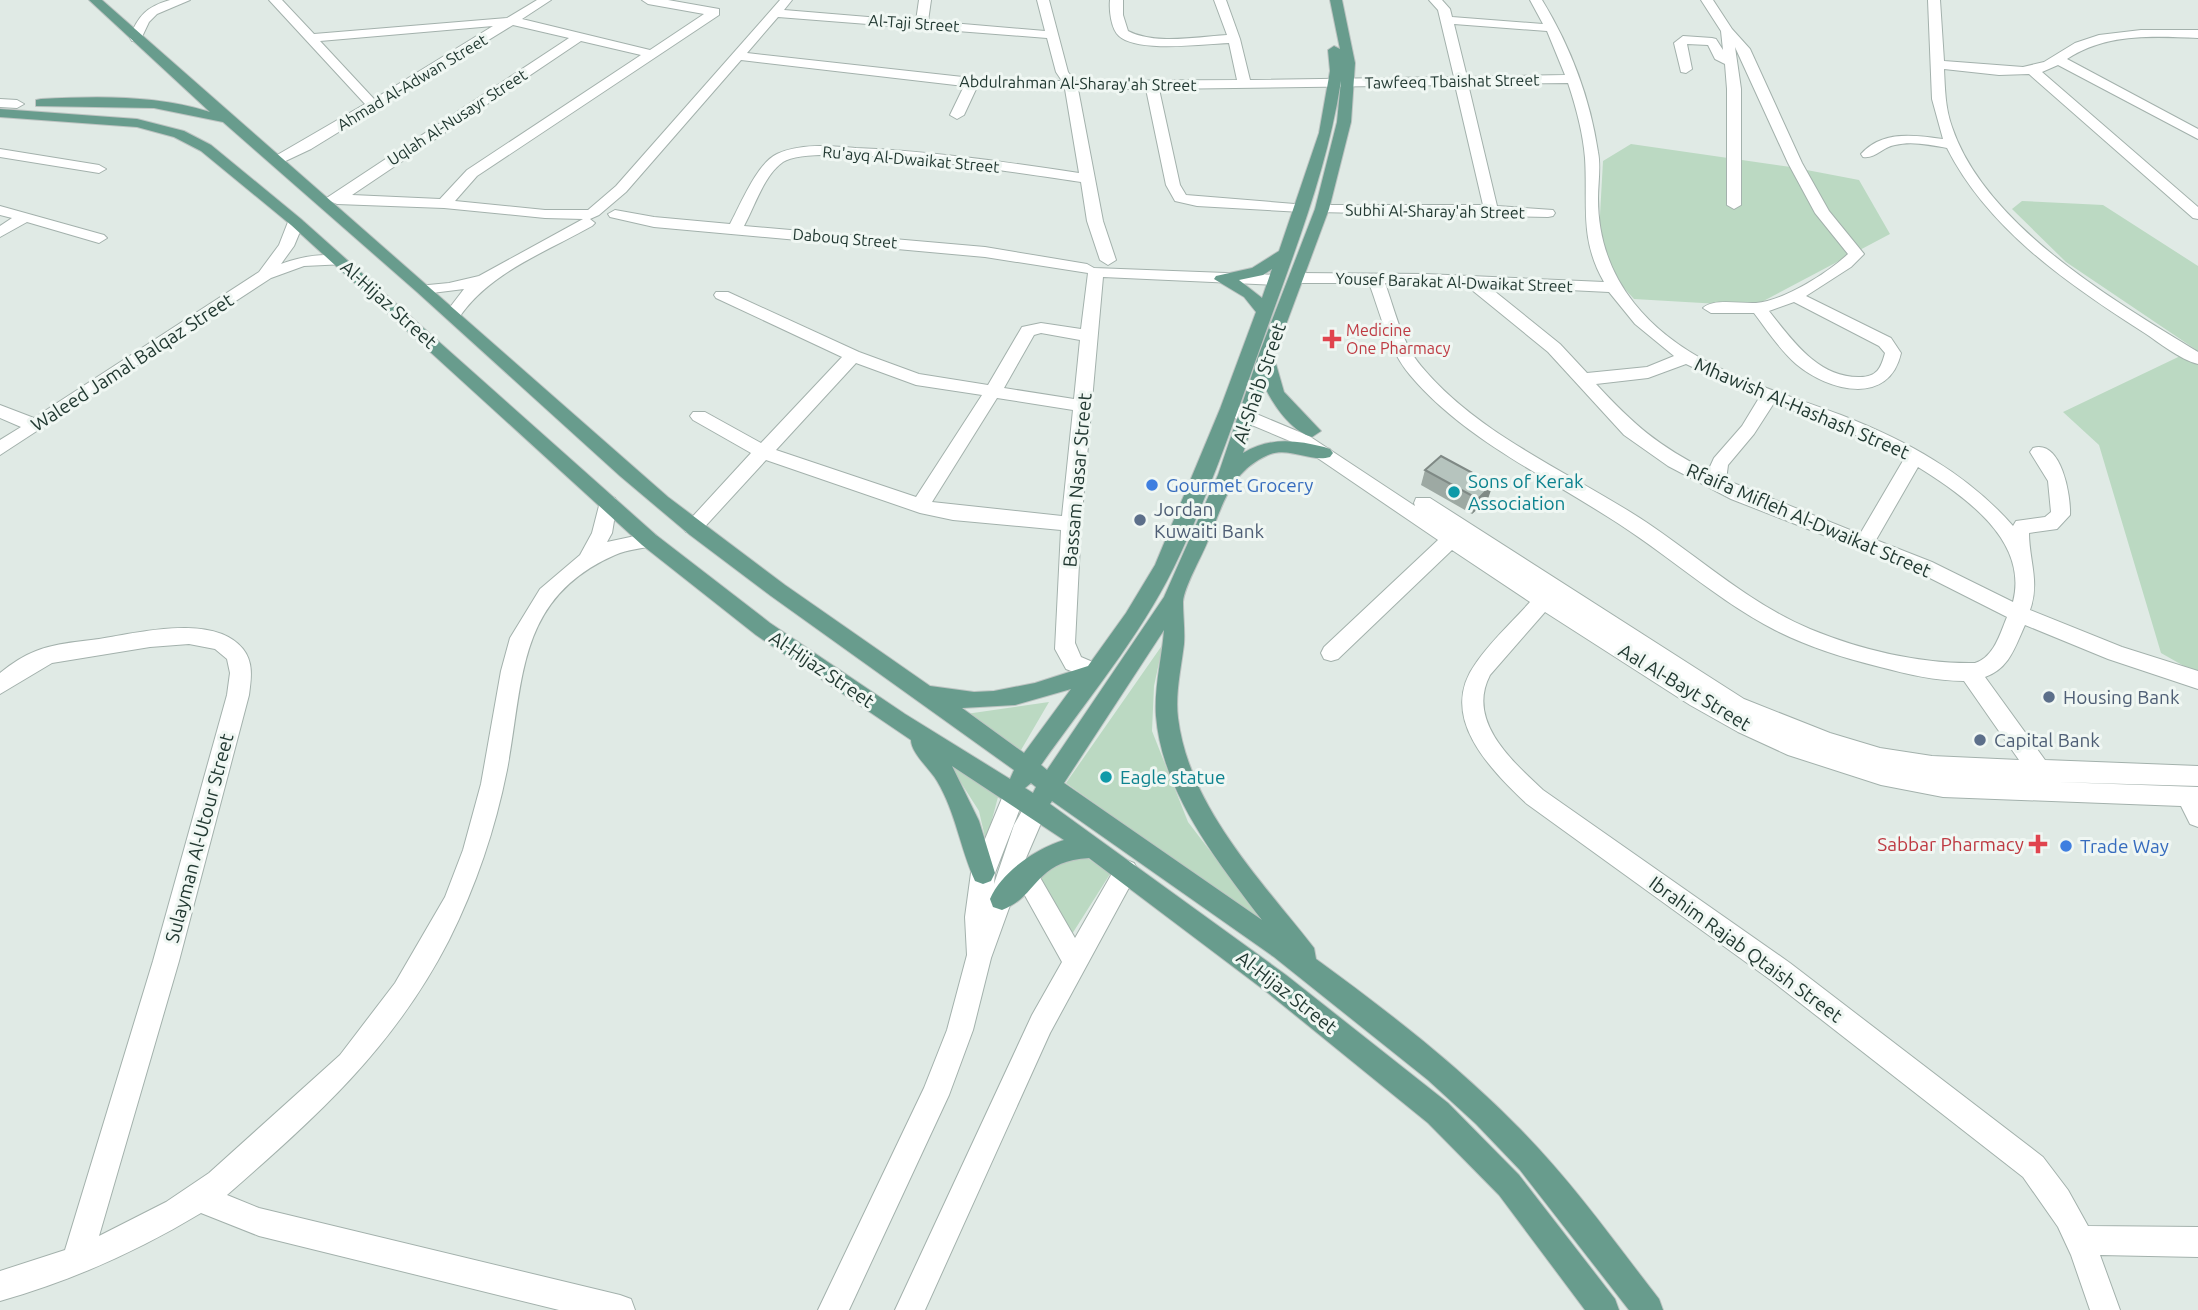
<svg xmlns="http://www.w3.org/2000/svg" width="2198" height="1310" viewBox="0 0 2198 1310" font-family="Ubuntu,sans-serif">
<rect width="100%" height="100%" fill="#e0eae5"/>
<path fill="#bbd9c2" d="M1631,144L1791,167L1859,180L1890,234L1754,306L1634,299L1614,277L1599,233L1603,161Z
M2022,201L2103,205L2198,266V674L2161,653L2099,445L2063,412L2195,349L2066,262L2012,209Z
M1163,644L1154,686L1152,731L1188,822L1269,928L1066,783Z
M1049,702L1021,750L966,714Z
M949,764L998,797L986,842L979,811Z
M1083,855L1110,874L1067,942L1036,886L1048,868Z"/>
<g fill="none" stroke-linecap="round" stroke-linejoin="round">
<g stroke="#a3b1ac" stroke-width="2">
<path id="minor" d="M170,0H190L157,14L149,22L140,41H132L130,38C137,16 148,6 170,0Z
M269,0H282L314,34L507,18L537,0H551L522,19L650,50L704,14L648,4L642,0H668L719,9V15L477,176L455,201L545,210H588L616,186L780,0H792L784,10L916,21L919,0H931L928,21L1045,31L1037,0H1049L1068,72L1075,81L1237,80L1229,43C1204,44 1138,53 1119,36C1111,29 1109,10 1110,0H1123V15L1128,31C1155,45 1197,37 1227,35L1214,0H1226L1240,39L1250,80L1454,77L1438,10L1429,0H1442L1450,9L1452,17L1543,24L1530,0H1542C1569,44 1590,97 1598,152C1601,167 1598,183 1598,199C1598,237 1610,273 1634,303C1685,367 1767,387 1841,415C1905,440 1967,473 2013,526L2016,521L2045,517L2051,512L2048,481L2030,452L2033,448C2061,439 2071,495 2070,515L2057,529L2029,533C2029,560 2040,582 2030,610L2122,647L2198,671V689L2108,659L2025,625C2015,647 2009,669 1985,677L2045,760L2198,766V786L2057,782L2198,787V827L2190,824L2181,806L1943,797L1881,785L1788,755L1738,732L1690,705L1545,612L1490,675C1466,721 1512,761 1543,790L1790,963L2043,1157L2068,1190L2088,1226L2198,1227V1257L2100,1255L2120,1310H2090L2071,1255L2058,1227L2023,1177L1772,981L1527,804C1489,768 1437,716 1476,663C1491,641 1512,622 1530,602L1452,550L1338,659L1331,661L1324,659L1321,653L1324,647L1438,540L1297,444L1223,413L1220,409L1223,405H1235L1309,436L1415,506L1414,503L1416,498H1430L1744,699L1830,733L1880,748L1932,756L2019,760L1964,681C1935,681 1907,674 1880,667C1844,658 1808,647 1775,630C1715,599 1665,552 1608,517C1541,474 1462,437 1410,375C1388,349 1381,315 1369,283H1297L1289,278L1297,273L1425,274L1604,282C1579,239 1588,204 1585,158C1583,133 1576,107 1568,83L1468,84L1497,206L1553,210L1555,213L1553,216L1548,217L1317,212L1315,209L1322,205H1483L1455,85L1159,89L1180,185L1186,195L1307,205L1309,208L1302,212L1197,206L1175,201L1166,185L1146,89H1078L1103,221L1116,260L1108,265L1100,260L1087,221L1081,182C1032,175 816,140 783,162C764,175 755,206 744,226L985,247L1087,264L1094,268L1276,275L1284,280L1276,285L1103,277L1081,524L1075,643L1081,657L1102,666L1105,672L1102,678L1094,680L1066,669L1055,649L1061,530L953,520L920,513L766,460L700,532H686L683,527L751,453L693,420L690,416L693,412H705L761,443L842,357L716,298L714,295L716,292H728L859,352L919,374L988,385L1022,327L1041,323L1081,329L1088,273L985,257L654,227L610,217L608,214L615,210L654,217L730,224C740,206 757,163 777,154C800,143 831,146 856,148C931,151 1005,162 1079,173L1065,89L977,87L964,115L957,119L950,115L964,86L741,60L626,192L599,215L590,219L595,223L592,226C546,252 488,273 458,319L452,320L444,315L464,289L424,294L416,289L418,286L449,283L479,276L583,219L545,218L444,208L337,204L325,199L569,38L513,25L311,149L277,165L272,164V158L365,104ZM778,17L1047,38L1056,72L1062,81H999L747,53ZM1454,24L1547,31L1565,75L1467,77ZM493,26L374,99L320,41ZM581,41L641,55L467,170L440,199L352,195ZM1385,283L1467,286L1548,352L1624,435L1668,466L1731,499L1918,572L2007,617C2000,634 1994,657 1975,663C1920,664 1861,650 1810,629C1750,604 1700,558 1646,522C1572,473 1479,436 1421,366C1402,343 1395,311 1385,283ZM1488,286L1609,292L1635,324L1674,356L1647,367L1587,373L1560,344ZM1041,333L1080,340L1074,399L1004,388L1034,335ZM856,363L916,385L982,395L916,497L776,450ZM1686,364L1759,398L1742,426L1714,458L1708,471C1658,446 1633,424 1596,384L1648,378ZM997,398L1073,410L1062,516L932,502ZM1774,403L1849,432L1904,459L1860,534L1726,480L1728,465L1754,434ZM1918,467C1964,496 2029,540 2013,602L1932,562L1876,540Z
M1701,0H1713L1732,29L1750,49L1802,163L1829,211L1864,254L1851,267L1806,296L1891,338L1901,353C1889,407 1828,391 1796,364C1779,349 1767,330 1754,313H1711L1703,308C1713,298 1742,304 1756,303C1783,301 1828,273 1848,254L1815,213L1788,163L1735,47L1741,89V205L1734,209L1727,205V89L1725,64L1715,59L1708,45L1687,44L1692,69L1686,73L1681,72L1674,43L1683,36L1712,38L1716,39L1723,50L1721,31ZM1794,302L1879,346L1885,353C1881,368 1877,377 1860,377C1818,378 1792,340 1769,311Z
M1928,0H1940L1944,61L2023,67L2044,62L2075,43L2099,35L2141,30H2198V38C2153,36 2106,33 2067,59L2198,129V139L2058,65L2042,72L2198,207V219L2193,218L2029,74L1999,75L1944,69C1945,88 1945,108 1952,127C1985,225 2114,301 2198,352V364C2179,359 2160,343 2143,332C2068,284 1988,229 1947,148C1930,145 1912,141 1895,145C1882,147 1876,159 1863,157L1861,154C1882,130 1915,135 1943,139L1932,99Z
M0,99L17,100L24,104L17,108L0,107Z
M0,149L99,165L106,169L99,173L0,157Z
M0,206L104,235L107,238L99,243L27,222L0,237V226L12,218L0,215Z
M296,217L304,222L294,246L281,264C296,258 335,249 348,261L346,264L304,266L271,278L0,455V440L21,427L0,418V405L34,418L259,272L279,245L288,222Z
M608,496L615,498L617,503L612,533L607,542L649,533L656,535L659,540L656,545C642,549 628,549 615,555C516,598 524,681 507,770C495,830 476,886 449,940C393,1049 317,1116 227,1195L259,1208L620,1295L631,1299L635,1310H559L259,1236L201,1213C138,1251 71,1281 0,1301V1271L65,1250L153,961L227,695L230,673L227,659L215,649L189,644L150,647L52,663L0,694V673C11,664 23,656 36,651C56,643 78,642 99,639C138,633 214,613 243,649C254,663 251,679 249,695L179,961L99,1236L166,1202L209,1173L340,1055L395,983L445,897L463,850L481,784L501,671L510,638L540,589L580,555L592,533L601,498Z
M1015,783L1023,786L1026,793L995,873L994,884L1014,825L1028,800L1036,797L1044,800L1048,807L1023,865L1034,867L1075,938L1118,863L1126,860L1134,863L1138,871L1050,1033L925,1310H895L1032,1015L1062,962L1018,883L991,958L973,1030L949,1095L849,1310H818L924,1088L947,1030L967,955L965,917L971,873L1007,786Z"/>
</g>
<g stroke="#bdc4c2" stroke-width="2">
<path id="major" d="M89,0H102L668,497L785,585L930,686L974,692L994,691L1035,683L1088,666L1126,613L1155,565L1220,409L1256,312L1244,297L1214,279L1216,276L1252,268L1279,251L1319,133L1330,71L1328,50L1334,46L1340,49L1330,0H1342L1355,63L1351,122L1329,209L1274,357L1284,392L1321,431L1312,437C1292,432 1273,405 1265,387L1243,453C1270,437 1295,440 1324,447L1330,449L1333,453L1330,457C1311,463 1289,446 1268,455C1229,472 1222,508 1207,543C1201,558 1184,587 1183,602C1183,616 1185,630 1184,644C1181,669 1175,694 1178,718C1189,807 1261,880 1314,948L1316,959C1386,1010 1456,1064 1517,1126C1570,1179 1613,1240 1659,1299L1663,1310H1629L1520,1170L1476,1124L1428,1080L1274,957L1052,801L1050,804L1286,975L1448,1103L1519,1175L1615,1299L1619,1310H1585L1499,1195L1428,1123L1268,993L1089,858C1034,861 1039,896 1002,910L993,907L990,899C1002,871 1036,849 1064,840L952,766L979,821L995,873L991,881L983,884L975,881C960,848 956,813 937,781C930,769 911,753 911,740L756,635L642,545L291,225L201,151L174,137L137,127L0,117V109L137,119L184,131L211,145L301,219L656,535L770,623L905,714L1010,779L1014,770L771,596L690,535L620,476L417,292L223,122L154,108L36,106V100L41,99C98,96 156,95 210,112ZM1341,81L1337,122L1315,209L1259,354L1218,475L1164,597L1047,770L1041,765C1086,701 1139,638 1174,567C1210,493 1237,412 1265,334C1295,250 1327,170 1341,81ZM1272,269L1262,298L1239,280L1263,275ZM1164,630C1162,658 1154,687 1156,716C1162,792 1217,861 1262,920L1064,783ZM1071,689L1024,753L962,708L1015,705ZM1031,783L1036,787L1033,793L1025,788Z"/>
</g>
<use href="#minor" fill="#fff" fill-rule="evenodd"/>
<use href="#major" fill="#689c8d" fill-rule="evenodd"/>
</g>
<path fill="#9da9a3" d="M1425,470L1488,499L1472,514L1421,485Z"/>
<path fill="#7f8985" d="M1493,484L1488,499L1472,514L1478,499Z"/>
<path fill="#b6c4be" stroke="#7f8985" stroke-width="2" d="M1441,456L1493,484L1478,499L1425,470Z"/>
<g fill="#e0444e" stroke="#f0f7f3" stroke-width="2.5">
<path d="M1328.5 328.5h7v7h7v7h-7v7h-7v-7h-7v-7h7z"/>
<path d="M2034.5 833.5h7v7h7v7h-7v7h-7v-7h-7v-7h7z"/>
</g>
<g fill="#3f7fe0" stroke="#f0f7f3" stroke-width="2.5">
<circle cx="1152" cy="485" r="7"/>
<circle cx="2066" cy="846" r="7"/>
</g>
<g fill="#0f9aa8" stroke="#f0f7f3" stroke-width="2.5">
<circle cx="1454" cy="492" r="7"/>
<circle cx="1106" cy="777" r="7"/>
</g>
<g fill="#5c6f8a" stroke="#f0f7f3" stroke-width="2.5">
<circle cx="1140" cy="520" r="7"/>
<circle cx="2049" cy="697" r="7"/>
<circle cx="1980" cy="740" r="7"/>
</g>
<g text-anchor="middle" stroke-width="6" stroke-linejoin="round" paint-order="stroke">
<g font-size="16" fill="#223932" stroke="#f0f7f3">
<text transform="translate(914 23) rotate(4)" y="6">Al-Taji Street</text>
<text transform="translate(1452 81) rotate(-1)" y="6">Tawfeeq Tbaishat Street</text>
<text transform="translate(412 82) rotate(-31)" y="6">Ahmad Al-Adwan Street</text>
<text transform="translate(1078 83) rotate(1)" y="6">Abdulrahman Al-Sharay'ah Street</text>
<text transform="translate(457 117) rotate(-33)" y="6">Uqlah Al-Nusayr Street</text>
<text transform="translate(911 159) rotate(5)" y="6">Ru'ayq Al-Dwaikat Street</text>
<text transform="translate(1435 211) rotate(1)" y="6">Subhi Al-Sharay'ah Street</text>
<text transform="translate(845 238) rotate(5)" y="6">Dabouq Street</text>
<text transform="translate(1454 282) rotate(2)" y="6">Yousef Barakat Al-Dwaikat Street</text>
</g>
<g font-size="16" fill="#be3a42" stroke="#f0f7f3" text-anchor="start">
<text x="1346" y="336">Medicine<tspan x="1346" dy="18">One Pharmacy</tspan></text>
</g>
<g font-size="19" fill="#223932" stroke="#f0f7f3">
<text transform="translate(389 304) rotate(42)" y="7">Al-Hijaz Street</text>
<text transform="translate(132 362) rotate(-33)" y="7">Waleed Jamal Balqaz Street</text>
<text transform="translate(1259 383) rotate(-71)" y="7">Al-Sha'b Street</text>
<text transform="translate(1802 408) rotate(23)" y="7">Mhawish Al-Hashash Street</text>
<text transform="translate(1077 480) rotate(-85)" y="7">Bassam Nasar Street</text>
<text transform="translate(1809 520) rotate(23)" y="7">Rfaifa Mifleh Al-Dwaikat Street</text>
<text transform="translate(822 669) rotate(34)" y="7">Al-Hijaz Street</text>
<text transform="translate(1685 687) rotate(31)" y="7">Aal Al-Bayt Street</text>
<text transform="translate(199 838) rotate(-75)" y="7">Sulayman Al-Utour Street</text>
<text transform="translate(1746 949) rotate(36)" y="7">Ibrahim Rajab Qtaish Street</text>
<text transform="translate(1287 992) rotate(38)" y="7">Al-Hijaz Street</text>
</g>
<g font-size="19" fill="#0d838f" stroke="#f0f7f3" text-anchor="start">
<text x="1468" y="488">Sons of Kerak<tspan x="1468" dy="22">Association</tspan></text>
<text x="1120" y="784">Eagle statue</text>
</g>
<g font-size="19" fill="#366cbe" stroke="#f0f7f3" text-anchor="start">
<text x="1166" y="492">Gourmet Grocery</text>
<text x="2080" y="853">Trade Way</text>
</g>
<g font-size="19" fill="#4e5e75" stroke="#f0f7f3" text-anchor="start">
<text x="1154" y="516">Jordan<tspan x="1154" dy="22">Kuwaiti Bank</tspan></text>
<text x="2063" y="704">Housing Bank</text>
<text x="1994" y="747">Capital Bank</text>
</g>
<g font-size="19" fill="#be3a42" stroke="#f0f7f3" text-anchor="end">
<text x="2024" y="851">Sabbar Pharmacy</text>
</g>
</g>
</svg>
